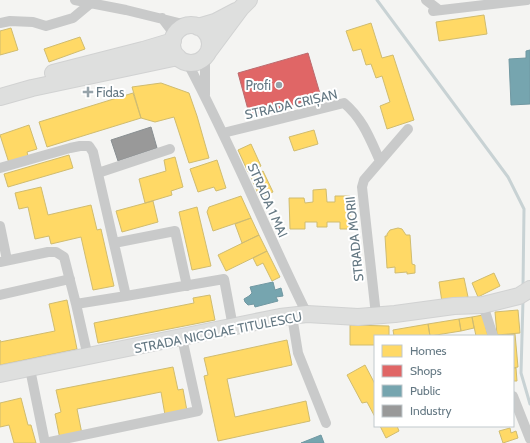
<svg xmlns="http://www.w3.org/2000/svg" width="530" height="443" viewBox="0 0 530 443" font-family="Cabin,sans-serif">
<rect width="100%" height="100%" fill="#f4f4f2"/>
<path fill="#ffd966" stroke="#d0bc6f" d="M484,15L487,34L439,41L436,22Z
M371,23L382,58L393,55L414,120L387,129L380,106L390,102L382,76L376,78L371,64L366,65L361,49L353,51L346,31Z
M11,28L18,50L0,55V31Z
M80,37L85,49L49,62L44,49Z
M161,83L189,93L197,116L209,158L189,163L174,117L155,122L141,118L132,87Z
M133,93L141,118L47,147L39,122Z
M29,125L37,149L27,152L28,156L9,163L0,135Z
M314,130L318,144L294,151L289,137Z
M251,144L261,166L248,172L238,150Z
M69,155L73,168L8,187L4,174Z
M175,157L183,187L171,191L172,195L145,203L139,179L166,171L164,160Z
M217,160L226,188L216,191L214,187L198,192L190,169Z
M263,171L273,192L260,198L251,177Z
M41,187L48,215L91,205L97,230L101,229L114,286L93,290L81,237L51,244L49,236L35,239L28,207L19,209L15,193Z
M326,189L327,202H335V196H350L351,229H340V222H327V227H317V222H305V229H290L289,198H304L305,203L313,202V190Z
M241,196L251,218L213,231L207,212L209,207Z
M153,201L158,222L122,232L116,211Z
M197,207L211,266L192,270L179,212Z
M251,218L259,235L242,243L235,224Z
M398,228L402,229L406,235H410L412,264L415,265V273L407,274V272L395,273V267L387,268L385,236H387V234L390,230Z
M259,235L267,251L226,271L218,255Z
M267,251L280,277L272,281L263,263L257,266L253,258Z
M494,273L500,286L478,297L472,283Z
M464,278L468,297L442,302L439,282Z
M210,295L215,320L98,343L94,323L194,303L193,298Z
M67,300L77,349L0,365V340V342L55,331L49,304Z
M518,310L520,333L497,335L495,312Z
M483,315L488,336H476L472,317Z
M472,317L474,328L461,331L459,319Z
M459,319L461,331L430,336L428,324Z
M428,324L430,336H394L393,330Z
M350,325L389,326V336H375V345H350Z
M515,334L518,367L513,368V336H502V335Z
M287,340L292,365L227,379L235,417L306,401L310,421L218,441L204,376L208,375L204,358Z
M365,365L375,384V417L367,402L362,403L347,375Z
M173,367L178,390L183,389L187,411L165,415L161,392L77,409L82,434L60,439L55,414L61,412L56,390Z
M513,368H516L517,381H513Z
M21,398L28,425H31L36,443H14L9,425L0,427V403Z
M380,426H397L399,431L386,438Z
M510,428L511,433L516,431L518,438L503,443L499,431Z"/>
<path fill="#e06666" stroke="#bb6b6f" d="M308,53L321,97L250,117L238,73Z"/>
<path fill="#76a5af" stroke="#7198a2" d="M530,50V104L511,105L509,59L526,58V51Z
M273,282L275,290L281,288L283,296L276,297L278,301L255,307L254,304L248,305L245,302L244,299L249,296L252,293L250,287Z
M321,435L324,443H301Z"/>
<path fill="#999" stroke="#898f92" d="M151,127L157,148L118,161L111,140Z"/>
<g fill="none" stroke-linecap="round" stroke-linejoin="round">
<path stroke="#c8d2d4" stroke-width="3" d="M377,0L508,177L524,209L523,287
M523,300L521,373L530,404"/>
<g stroke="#d1d2d2" stroke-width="18">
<path id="primary" d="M172 44a19 19 0 1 1 38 0a19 19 0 1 1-38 0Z
M198,27L215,22L236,11
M209,51L241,8L249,0
M53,73L143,50L173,41
M0,97L32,88L178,57
M0,374L280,317L307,314L358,317L395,314L454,306L483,305L519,296L530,289"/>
</g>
<path stroke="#c9caca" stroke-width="10" d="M75,0L126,10L191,26
M426,0L439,10
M433,11L527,0
M162,18L175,35
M0,23L10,21L33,22L46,26L73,18L91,3
M205,57V95
M187,62C231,144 266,231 307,314
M223,133L344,103C363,119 370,139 380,161
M0,168L70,148L80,146H89L93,152L126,296L224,279L233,327
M98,173L170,149
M0,226L7,260
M114,243L175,231L187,286
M0,262L48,252H56L64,257L76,304L88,357
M0,295L70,279
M76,304L126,296
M483,305L493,336
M376,315L362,187L364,180L408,129
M292,316L298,353L326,423
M30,369L45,443L198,411L182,338
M513,396L530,439"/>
<use href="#primary" stroke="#dedfde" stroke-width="16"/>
</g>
<g fill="#96a3aa" stroke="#fff" stroke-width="1.5">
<circle cx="279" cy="85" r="4"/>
<path d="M86 86h4v4h4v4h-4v4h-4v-4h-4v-4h4z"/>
</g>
<g text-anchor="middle" stroke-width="4" stroke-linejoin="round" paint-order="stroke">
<g font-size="13" fill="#647883" stroke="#fff" text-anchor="end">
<text x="271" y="90">Profi</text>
<text x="96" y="97" text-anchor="start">Fidas</text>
</g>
<g font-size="13" fill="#647883" stroke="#fff">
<text transform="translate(291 104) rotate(-13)" y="5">STRADA CRIȘAN</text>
<text transform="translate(268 200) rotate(66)" y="5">STRADA 1 MAI</text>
<text transform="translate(354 239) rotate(-96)" y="5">STRADA MORII</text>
<text transform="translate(218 332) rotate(-11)" y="5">STRADA NICOLAE TITULESCU</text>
</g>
</g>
<rect x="374" y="335" width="140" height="92" fill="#ffffff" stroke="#c1c9cd"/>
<rect x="382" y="345" width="20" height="12" fill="#ffd966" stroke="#c1c9cd"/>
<text x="410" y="355" font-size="12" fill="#647883">Homes</text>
<rect x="382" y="365" width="20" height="12" fill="#e06666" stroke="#c1c9cd"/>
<text x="410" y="375" font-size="12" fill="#647883">Shops</text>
<rect x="382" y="385" width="20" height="12" fill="#76a5af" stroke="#c1c9cd"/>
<text x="410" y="395" font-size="12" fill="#647883">Public</text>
<rect x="382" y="405" width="20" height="12" fill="#999999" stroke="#c1c9cd"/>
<text x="410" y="415" font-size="12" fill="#647883">Industry</text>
</svg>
